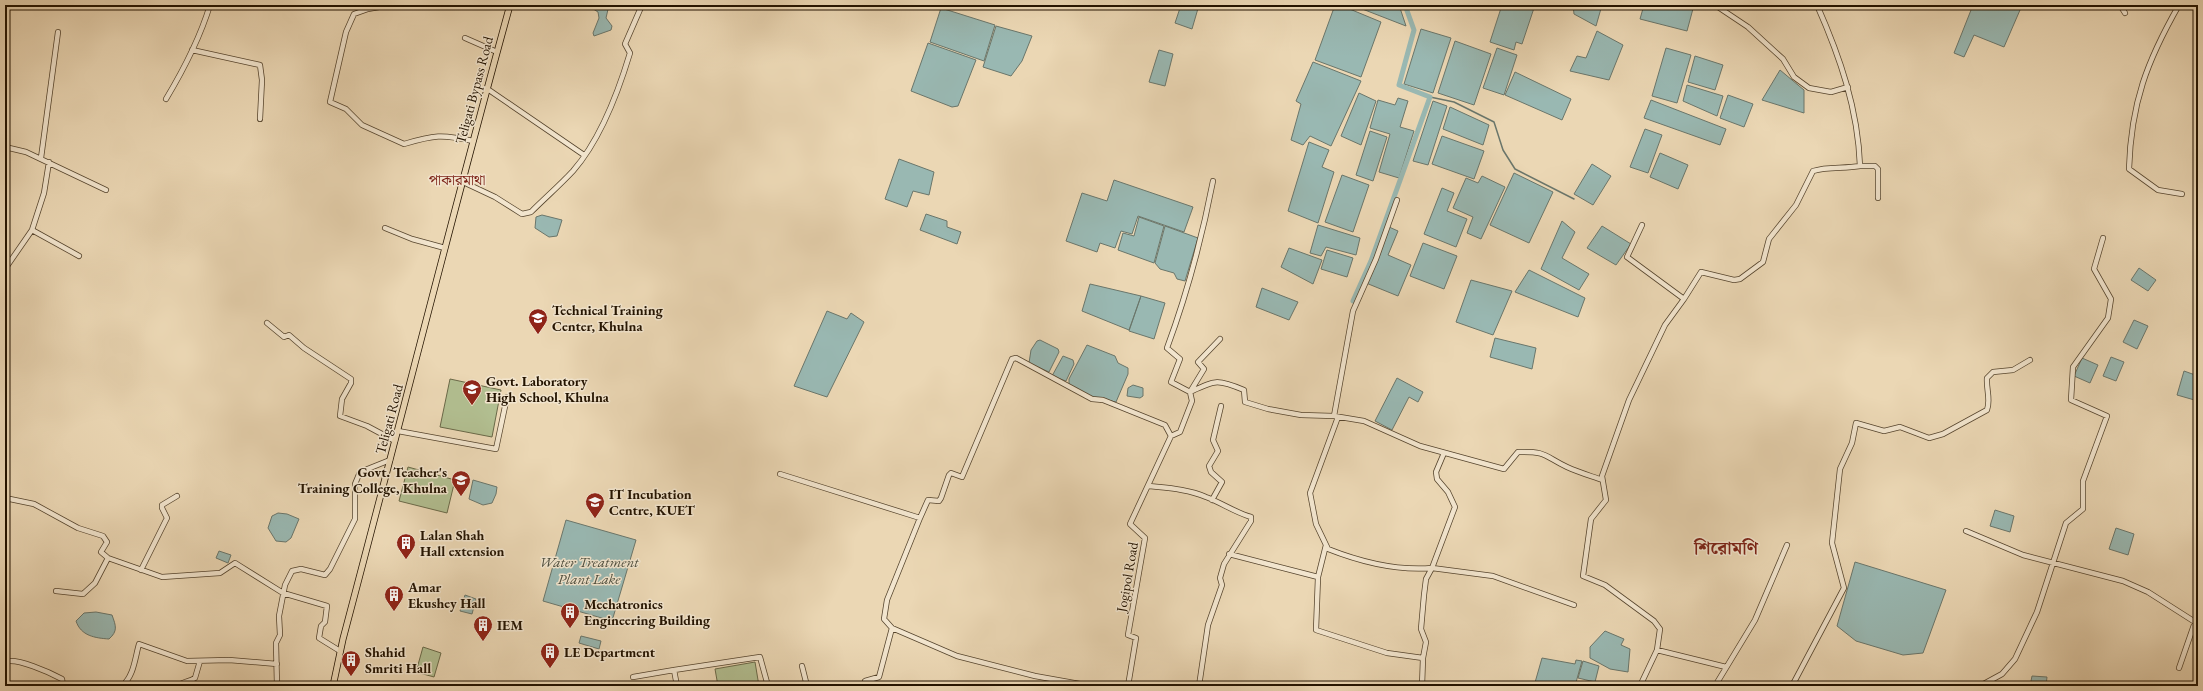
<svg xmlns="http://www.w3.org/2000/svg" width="2203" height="691" viewBox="0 0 2203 691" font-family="'EB Garamond','Noto Serif Bengali',serif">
<rect width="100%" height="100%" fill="#ebd7b4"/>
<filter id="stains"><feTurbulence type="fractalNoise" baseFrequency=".005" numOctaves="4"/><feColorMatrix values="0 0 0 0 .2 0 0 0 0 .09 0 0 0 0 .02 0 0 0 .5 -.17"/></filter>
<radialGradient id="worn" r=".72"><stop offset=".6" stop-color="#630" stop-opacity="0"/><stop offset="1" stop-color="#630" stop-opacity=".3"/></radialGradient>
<path fill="#b2bf91" stroke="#6a6948" d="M450,379L501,390L492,437L440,427Z
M408,467L455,480L447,513L399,501Z
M423,647L441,653L434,677L416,672Z
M755,662L759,686H718L715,669Z"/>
<path fill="#99b8b2" stroke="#6a766b" d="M587,5H609L606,18L612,26L611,30L594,36L593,33L599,18L598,12Z
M1181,5H1199L1192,29L1175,23Z
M1335,5H1340L1381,22L1361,77L1315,60Z
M1352,5H1399L1406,26Z
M1502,5H1535L1522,44L1516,42L1514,50L1490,42Z
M1573,5H1602L1596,26L1574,14Z
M1644,5H1694L1687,31L1640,19Z
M1973,5H2008L2020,10L2004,47L1974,35L1964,57L1954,53Z
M941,8L995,25L984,61L930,42Z
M996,26L1032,36L1022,61L1011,76L983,67Z
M1421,29L1451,38L1433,93L1404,84Z
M1597,31L1623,45L1609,80L1570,71L1577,56L1586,58Z
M1455,41L1491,54L1474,105L1438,93Z
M928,43L976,60L958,106L952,107L911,91Z
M1497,48L1517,55L1504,95L1483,88Z
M1666,48L1691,55L1677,103L1652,96Z
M1159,50L1173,54L1165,86L1149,82Z
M1695,56L1723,65L1715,90L1688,82Z
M1313,62L1361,81L1331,146L1310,136L1303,145L1291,140L1301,104L1296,101Z
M1780,70L1804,90V113L1762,100Z
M1515,72L1571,99L1562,120L1505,95Z
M1687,85L1723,96L1717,116L1683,101Z
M1359,93L1376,101L1361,145L1341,136Z
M1728,95L1753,104L1744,127L1720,118Z
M1398,98L1408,101L1400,127L1414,131L1399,178L1379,172L1390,134L1370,128L1378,100L1395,105Z
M1651,100L1726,129L1720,145L1644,118Z
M1433,101L1447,106L1428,165L1413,161Z
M1450,107L1489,125L1483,145L1443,129Z
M1645,129L1662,135L1648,173L1630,167Z
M1370,131L1387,137L1373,181L1356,175Z
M1442,136L1484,151L1474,179L1432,164Z
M1309,142L1329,150L1322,167L1334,172L1318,223L1288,211Z
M1660,153L1688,165L1678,189L1650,177Z
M899,159L934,172L929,195L913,191L907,207L885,199Z
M1592,164L1611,176L1593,205L1574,194Z
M1514,173L1553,192L1529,243L1490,225Z
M1342,175L1369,185L1353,232L1325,222Z
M1482,176L1505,187L1481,239L1467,233L1473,217L1453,208L1466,178L1478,183Z
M1114,180L1193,207L1184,232L1138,216L1132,234L1121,231L1115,248L1100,243L1097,252L1066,241L1082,193L1107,201Z
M1442,188L1454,193L1447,211L1467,219L1456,247L1424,234Z
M926,214L947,221V227L961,232L957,244L920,230Z
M542,215L562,220L557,236L549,237L535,228L536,217Z
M1139,217L1164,226L1154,263L1118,250L1123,233L1134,236Z
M1562,221L1575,232L1562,258L1589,274L1579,290L1541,269Z
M1318,225L1360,238L1356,255L1326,247L1321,256L1310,253Z
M1165,226L1198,238L1185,281L1177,279L1174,273L1160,269L1155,263Z
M1602,226L1631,244L1616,265L1587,248Z
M1389,227L1398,231L1388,255L1411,265L1398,296L1366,283Z
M1423,243L1457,256L1444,289L1410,276Z
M1289,248L1322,260L1313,284L1281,267Z
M1327,250L1353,258L1347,277L1321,269Z
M2139,268L2156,280L2148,291L2131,280Z
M1529,270L1585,298L1578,317L1515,292Z
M1471,280L1512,291L1493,335L1456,322Z
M1090,284L1141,296L1129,330L1082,311Z
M1262,288L1298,302L1289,320L1256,307Z
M1141,296L1165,303L1154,339L1129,331Z
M827,311L847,319L851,313L864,322L827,397L794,386Z
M2134,320L2148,326L2137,349L2123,342Z
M1495,338L1536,348L1532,369L1490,357Z
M1040,340L1058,349L1059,352L1049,372L1029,363L1031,350L1037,341Z
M1087,345L1115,356L1118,363L1128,368V374L1116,402L1091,397L1069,385V379Z
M1063,356L1073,360L1074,364L1066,381L1052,376Z
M2111,357L2124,362L2116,381L2103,376Z
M2082,358L2098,365L2090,383L2074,376Z
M2184,371L2198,376V401L2177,395Z
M1397,378L1423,392L1418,402L1409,397L1392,430L1375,421Z
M1133,385L1143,388V396L1140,398L1127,396L1128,388Z
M473,480L497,487L496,494L492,503L483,505L469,499Z
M1995,510L2014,516L2010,532L1990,526Z
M278,513L287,514L299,519L291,538L286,542L276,541L268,528L272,516Z
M566,520L636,540L612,621L543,601Z
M2116,528L2134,534L2128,555L2109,549Z
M219,551L231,555L228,563L216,558Z
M1855,562L1946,590L1923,653L1903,655L1856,641L1837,626Z
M465,595L476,599L472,614L460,611Z
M96,612L112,615C116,626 118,631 109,639C95,638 81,636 76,621L84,613Z
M1605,631L1624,639L1621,645L1630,649L1628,672L1610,669L1590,658V647Z
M581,636L601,641L599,649L579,643Z
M1542,658L1575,664L1576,660L1582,661L1575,686H1534Z
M1583,661L1599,666L1595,682L1578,678Z
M2032,676L2047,677L2046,686H2030Z"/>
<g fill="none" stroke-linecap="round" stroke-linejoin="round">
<path stroke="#6a766b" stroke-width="1.5" d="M1430,97L1454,102L1494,122L1503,150L1515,169L1574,199"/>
<path stroke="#99b8b2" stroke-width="5" d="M1353,301L1371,261L1430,97L1399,85L1414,30L1405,5"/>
<g stroke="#55442d" stroke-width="6">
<path id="minor" d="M368,5V9L354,14L346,32L330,102L346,109L362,125L404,144C434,135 442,134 473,141
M1715,5L1748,27L1783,59L1794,77L1809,88L1831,92L1848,87
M1817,5C1840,57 1858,109 1860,166H1875L1878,169V198
M2120,5L2125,13
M2179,5C2147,61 2131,103 2129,169L2158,190L2182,194
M368,9L390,5
M465,38L497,52
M192,50L260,65L262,80L260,119
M489,90L584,155
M166,99C184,69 200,38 210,5
M5,147L26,152L106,190
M41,158L58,32
M461,181L495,197L522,214L531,212C545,198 560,185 573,171C601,139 618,93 630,53L625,44L642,5
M1213,181C1202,238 1187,294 1167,348L1180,359L1171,382L1190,392L1204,369L1198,362L1220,339
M1642,225L1627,257L1684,299
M385,228L412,239L445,248
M32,230L79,256
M5,269L32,230L44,193L49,162
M267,323L284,337L289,335L304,348L351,379V383L342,399L340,416L367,426L395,441
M1334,416L1353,311L1376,259L1397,200
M1338,417L1310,493L1316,524L1328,549C1361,562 1397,571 1432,568L1455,507L1448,492L1437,479L1436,472L1444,453
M398,431L496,449L507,397
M780,474L920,518L928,500L939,501L941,498L949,475L951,473L962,477L1012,359L1016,358L1092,399L1103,400L1165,425L1171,436
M1148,486C1167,488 1188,489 1206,497C1222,503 1234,512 1251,517V521L1224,564L1220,578L1222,585L1208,625L1199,686
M5,498L34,504L78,528L103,536L107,542L101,552L108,558
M1212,500L1222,482L1211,472L1209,466L1218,451L1213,440L1221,406
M1966,531L2023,555L2123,581L2148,592L2195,622L2179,668
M1229,554L1318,577L1326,545
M141,570L167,518L162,508V505L177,496
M1318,577L1316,630L1387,653L1423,658
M56,591L83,594L95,583L108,558L162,577L220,573L235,563L283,593L327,606L325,622L321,626L319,638L340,651
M892,628L884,619L887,600L920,518
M1657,650L1660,629L1654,621L1605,585L1583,576L1591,519L1606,500L1602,476L1629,400L1665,325L1684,299L1701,272L1734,280L1740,279L1763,262L1769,239L1796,205L1813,171C1828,166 1844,169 1860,166
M5,662C16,657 51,673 62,679L63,685L66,686
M802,666L807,686
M633,677L674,670
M122,686C134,676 135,658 139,644L187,661L229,660L277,664
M178,686C183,681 189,682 195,678L200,661
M277,686L276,643L280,635L279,616L285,585L292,571L301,569L325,575L330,569L355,519V484L360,472L390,460
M677,686L674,670L760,657L768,686
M867,686L865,681L879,677L892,628L957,656L1035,676L1091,686
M1128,686L1136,638L1128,635L1145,538L1130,524L1171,436L1180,432L1192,401L1190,392C1216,380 1217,379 1244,390L1245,402L1268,409L1301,415L1334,416L1364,421L1420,446L1504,469L1518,452C1547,451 1544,456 1567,467C1578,472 1591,476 1602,480
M1422,686L1423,658L1426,642L1421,629L1424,595L1426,579L1432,568L1493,576L1574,605
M1640,686L1657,650L1726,667
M1715,686L1755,620L1787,545
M1792,686L1844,588L1832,543L1840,469L1852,443L1856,423L1884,431L1900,427L1929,438L1943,434L1987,410C1991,400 1986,389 1987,378L1993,372L2013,370L2030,360
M1980,686L2002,674L2015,659L2037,612L2066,523L2083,509V481L2107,416L2071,400L2073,367L2108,318L2111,299L2094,269L2103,238"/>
</g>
<g stroke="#231300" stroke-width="7">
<path id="major" d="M333,686L343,639C399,428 452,215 510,5"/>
</g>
<use href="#minor" stroke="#f2e5ce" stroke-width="4.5"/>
<use href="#major" stroke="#ebd7b4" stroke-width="5.5"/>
</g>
<defs>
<g id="school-pin" transform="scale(1)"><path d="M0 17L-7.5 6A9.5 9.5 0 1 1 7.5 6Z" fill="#8f2418" stroke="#f2e5ce"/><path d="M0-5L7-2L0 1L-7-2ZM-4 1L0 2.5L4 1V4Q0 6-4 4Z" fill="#fff"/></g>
<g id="university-pin" transform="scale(1)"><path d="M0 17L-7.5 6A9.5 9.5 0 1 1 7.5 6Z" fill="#8f2418" stroke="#f2e5ce"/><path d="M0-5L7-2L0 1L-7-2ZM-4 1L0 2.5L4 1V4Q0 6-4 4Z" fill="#fff"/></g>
<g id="building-pin" transform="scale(1)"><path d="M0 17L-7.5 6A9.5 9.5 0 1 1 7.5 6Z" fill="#8f2418" stroke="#f2e5ce"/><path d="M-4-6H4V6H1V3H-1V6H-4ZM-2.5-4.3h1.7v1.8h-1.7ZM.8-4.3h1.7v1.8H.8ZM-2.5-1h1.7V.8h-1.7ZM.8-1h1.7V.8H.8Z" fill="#fff"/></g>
</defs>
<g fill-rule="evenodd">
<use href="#school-pin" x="538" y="318"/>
<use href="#school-pin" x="472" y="389"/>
<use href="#university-pin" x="461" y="480"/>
<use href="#university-pin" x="595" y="502"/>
<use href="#building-pin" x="406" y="543"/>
<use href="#building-pin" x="394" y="595"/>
<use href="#building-pin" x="570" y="612"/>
<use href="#building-pin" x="483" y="625"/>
<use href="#building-pin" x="550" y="652"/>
<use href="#building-pin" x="351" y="660"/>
</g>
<g text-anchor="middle" stroke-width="3" stroke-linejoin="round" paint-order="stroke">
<g font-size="14" fill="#231300" stroke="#f2e5ce">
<text transform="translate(474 90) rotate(-75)" y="5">Teligati Bypass Road</text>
<text transform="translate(389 419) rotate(-75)" y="5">Teligati Road</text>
<text transform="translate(1127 577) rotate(-80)" y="5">Jogipol Road</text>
</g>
<g font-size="14" font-weight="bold" fill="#231300" stroke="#f2e5ce" text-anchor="start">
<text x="552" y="315">Technical Training<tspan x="552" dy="16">Center, Khulna</tspan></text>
<text x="486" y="386">Govt. Laboratory<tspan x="486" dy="16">High School, Khulna</tspan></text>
<text x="447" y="477" text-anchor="end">Govt. Teacher's<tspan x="447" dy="16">Training College, Khulna</tspan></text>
<text x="609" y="499">IT Incubation<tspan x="609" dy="16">Centre, KUET</tspan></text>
<text x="420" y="540">Lalan Shah<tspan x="420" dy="16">Hall extension</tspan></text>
<text x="408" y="592">Amar<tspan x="408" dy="16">Ekushey Hall</tspan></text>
<text x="584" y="609">Mechatronics<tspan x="584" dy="16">Engineering Building</tspan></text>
<text x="497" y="630">IEM</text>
<text x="365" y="657">Shahid<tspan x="365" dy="16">Smriti Hall</tspan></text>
<text x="564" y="657">LE Department</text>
</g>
<g font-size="15" fill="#7a1f14" stroke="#f2e5ce">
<text x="457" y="185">পাকারমাথা</text>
</g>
<g font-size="15" font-style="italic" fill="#4c4d3e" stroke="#f2e5ce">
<text x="589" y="567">Water Treatment<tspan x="589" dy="17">Plant Lake</tspan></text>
</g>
<g font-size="18" font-weight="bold" fill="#7a1f14" stroke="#f2e5ce">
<text x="1726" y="554">শিরোমণি</text>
</g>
</g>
<rect width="2203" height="691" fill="none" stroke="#ebd7b4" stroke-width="20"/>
<rect x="6" y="6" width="2191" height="679" fill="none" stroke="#231300" stroke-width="2"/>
<rect x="10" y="10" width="2183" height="671" fill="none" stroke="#231300"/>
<rect width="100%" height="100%" filter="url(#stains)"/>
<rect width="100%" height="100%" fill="url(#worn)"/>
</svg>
